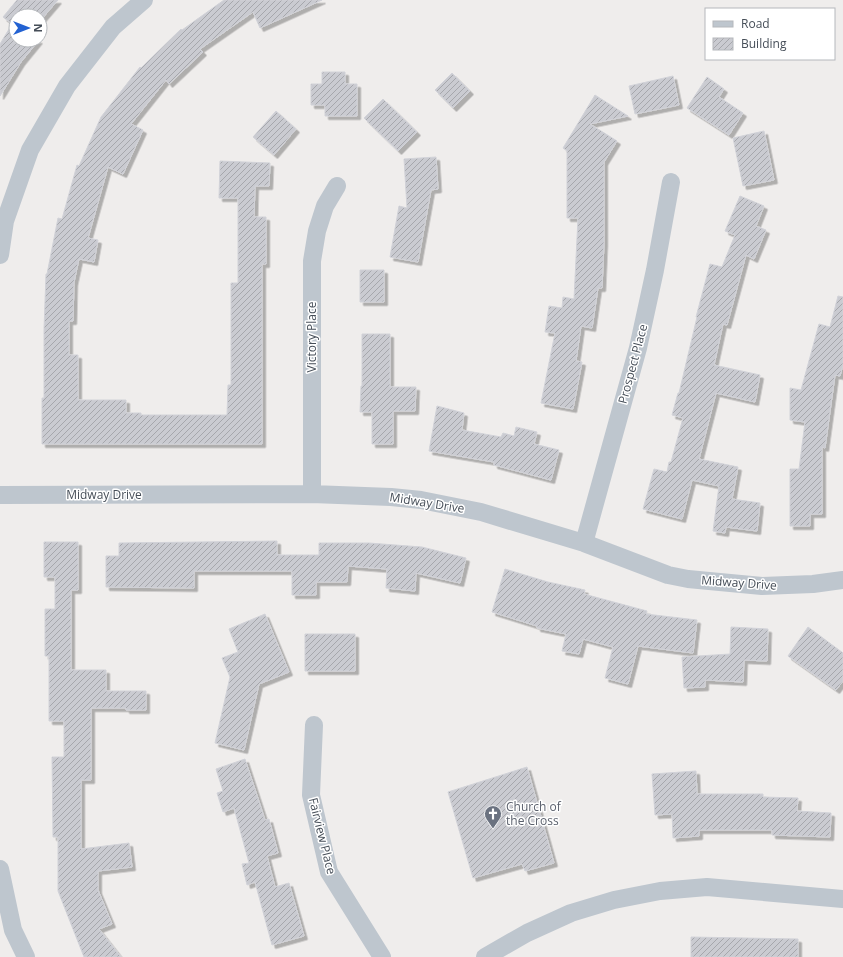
<svg xmlns="http://www.w3.org/2000/svg" width="843" height="957" viewBox="0 0 843 957" font-family="'Open Sans',sans-serif">
<defs>
<pattern id="building-hatch" width="6" height="6" patternUnits="userSpaceOnUse"><rect width="6" height="6" fill="#cacbd1"/><path d="M-1 1l2-2M0 6l6-6M5 7l2-2" fill="none" stroke="#a6a7ac"/></pattern>
<filter id="shadow"><feDropShadow dx="3.5" dy="3.5" stdDeviation="0" flood-color="#0004"/></filter>
</defs>
<rect width="100%" height="100%" fill="#efedec"/>
<path fill="url(#building-hatch)" stroke="#d1d2d8" filter="url(#shadow)" d="M17,0H58L40,21V16H16V40H39L21,62L0,96V44L12,24L3,17Z
M224,0H322L260,28L253,12L200,49L203,52L169,84L166,80L131,124L143,130L123,174L108,167L88,238L98,240L94,262L79,259L74,282L73,321H69V355H78V400H126V413H141V415H227L228,385H231V283H238V198H219L220,161L270,163L269,186H255L254,217H266V264H262V444H42V398H44V329L46,274H47L58,218L62,219L77,165L79,166L101,117L140,67L141,68L181,29L182,30Z
M322,72H345V84H357V116H325V105H311V84H322Z
M452,73L470,91L453,108L435,90Z
M673,76L679,105L635,114L629,86Z
M707,77L724,89L719,97L743,113L729,135L687,108Z
M595,95L628,116L590,124L617,141L604,162V243L602,288H598L592,328L581,326L576,361L582,362L573,409L541,403L555,333L545,332L549,306L562,308L563,297L574,299L578,218H567V151L563,148Z
M383,99L417,132L398,151L364,118Z
M276,111L296,129L274,155L253,137Z
M764,131L774,180L743,186L733,138Z
M436,157L438,189L431,190L418,262L390,257L399,206L407,208L404,159Z
M740,196L764,206L756,226L766,230L754,259L746,255L727,325L723,324L714,365L760,375L755,402L716,393L699,459L738,467L732,499L760,503L757,531L726,527L725,533L713,531L719,486L692,480L682,519L643,509L654,469L667,472L669,462H671L683,418L672,415L678,393H679L697,317H696L710,264L722,267L735,235L725,231Z
M360,270H384V302H360Z
M838,296L843,297V365L840,376L835,375L825,448L822,447V514H810V526H790V469H799L805,422L790,420V388L801,390L819,324L830,327Z
M362,334H390V387H416L415,411H393V444H372V412H360L361,386H362Z
M437,406L464,413L462,430L501,437L503,433L514,436L516,427L537,432L534,444L559,450L551,480L494,465V462L429,451Z
M277,541V555H319V543H369L422,547L466,558L460,583L416,573L415,591L386,588L387,569L348,566L347,582H316V595H292V571H194V588L106,587V556H119V543Z
M44,542H78V590H71V670H106V691H146V710H126V708H91V780H81V849L129,843L132,867L98,871V890L112,924L99,929L121,957H84L58,891V837H53L52,757H64V721H49V656H45V609H55V577H44Z
M505,569L548,582L585,590L584,594L647,611L646,614L697,620L693,653L638,646L628,684L605,678L613,647L583,639L579,654L562,651L566,634L537,628V626L492,612Z
M265,614L289,672L259,684L244,750L215,743L230,677L222,658L238,652L229,629Z
M731,627L768,629L767,661L744,660L743,682L705,680V687L684,688L682,657L730,654Z
M808,627L843,653V681L836,690L788,656Z
M305,634H355V671H305Z
M245,759L265,820L269,819L278,853L267,856L275,887L289,883L304,936L272,945L255,882L247,885L242,864L249,863L234,808L223,812L217,793L223,791L216,769Z
M527,767L554,863L525,871L522,864L473,878L448,792Z
M696,771L697,794H763V797L798,798L797,811L831,813L830,837L772,835V830H699V836L673,838L672,814L655,815L652,774Z
M691,937L798,939V957H691Z"/>
<g fill="none" stroke-linecap="round" stroke-linejoin="round">
<path stroke="#bec6ce" stroke-width="18" d="M0,255L5,221L30,150L67,86L113,27L144,0
M312,494V261L317,231L325,206L337,186
M0,495L312,494L391,497L421,500L481,512L584,543L668,575L688,579L762,586L813,584L843,580
M584,543L638,348L655,270L671,182
M314,725L311,795L329,872L382,957
M0,869L13,930L26,957
M485,957L527,933L571,913L614,900L660,891L707,887L843,899"/>
</g>
<defs>
<g id="church-pin" transform="scale(0.9)"><path d="M0 17L-7.5 6A9.5 9.5 0 1 1 7.5 6Z" fill="#6b7280" stroke="#fff"/><path d="M-1.2-6h2.4v3.5h3.3v2.4h-3.3V6h-2.4V-.1h-3.3v-2.4h3.3Z" fill="#fff"/></g>
</defs>
<g fill-rule="evenodd">
<use href="#church-pin" x="493" y="814"/>
</g>
<g text-anchor="middle" stroke-width="3" stroke-linejoin="round" paint-order="stroke">
<g font-size="12" fill="#464e58" stroke="#fff">
<text transform="translate(312 337) rotate(-90)" y="4">Victory Place</text>
<text transform="translate(633 364) rotate(-75)" y="4">Prospect Place</text>
<text x="104" y="499">Midway Drive</text>
<text transform="translate(427 503) rotate(9)" y="4">Midway Drive</text>
<text transform="translate(739 583) rotate(4)" y="4">Midway Drive</text>
<text transform="translate(322 836) rotate(76)" y="4">Fairview Place</text>
</g>
<g font-size="12" fill="#5b616d" stroke="#fff" text-anchor="start">
<text x="506" y="811">Church of<tspan x="506" dy="14">the Cross</tspan></text>
</g>
</g>
<rect x="705" y="8" width="130" height="52" fill="#ffffff" stroke="#b5b8bc"/>
<rect x="713" y="21" width="20" height="6" fill="#bec6ce" stroke="#b5b8bc"/>
<text x="741" y="28" font-size="12" fill="#464e58">Road</text>
<rect x="713" y="38" width="20" height="12" fill="url(#building-hatch)" stroke="#b5b8bc"/>
<text x="741" y="48" font-size="12" fill="#464e58">Building</text>
<g transform="translate(28 28) rotate(90)"><circle r="19" fill="#ffffff" stroke="#b5b8bc"/>
<path d="M0-3L7 15L0 10L-7 15Z" fill="#2362d2"/>
<text y="-6" font-size="11" font-weight="bold" text-anchor="middle" fill="#464e58">N</text>
</g>
</svg>
